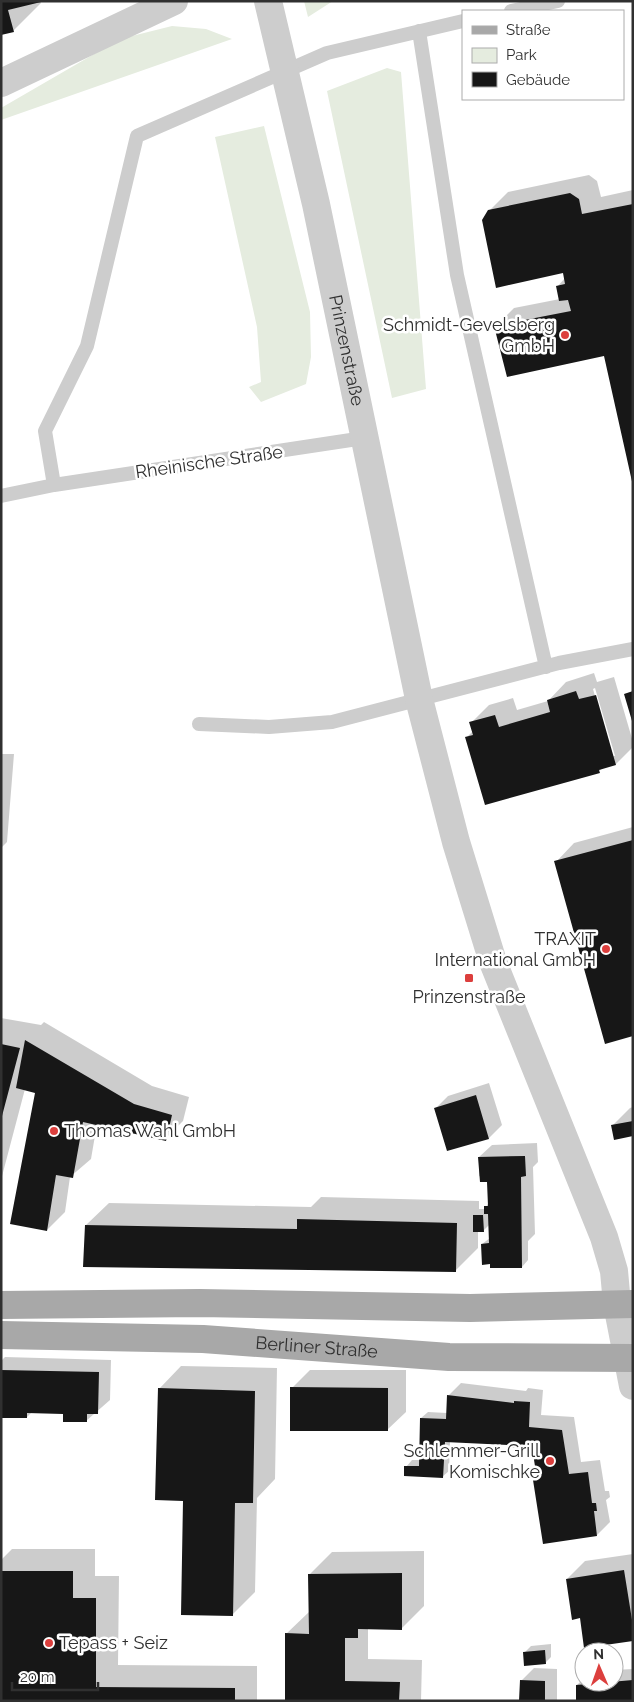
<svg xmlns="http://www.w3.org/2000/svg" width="634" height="1702" viewBox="0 0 634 1702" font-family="Raleway,sans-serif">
<rect width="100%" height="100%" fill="#fff"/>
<path fill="#e5ecdf" d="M304,1H333L308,17Z
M172,26L206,29L232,39L1,120V108L120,39Z
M387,68L401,72L426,389L392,398L327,91Z
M264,126L310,312L311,357L306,384L261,402L249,387L261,382L257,327L215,137Z"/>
<path fill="#0003" fill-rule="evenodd" d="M1,1H40L41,3L13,31Z
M589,175L597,181L601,197L633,190V484L605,355L496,326L514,308L560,299L557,287L565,278L564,271L489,211L508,192Z
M594,673L597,682L614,677L633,742V747L616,764L603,768L599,771L467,737L473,731L471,723L489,705L513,698L517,710L548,701L566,682ZM595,688L615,756H612L593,689Z
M1,754H14L7,842L1,848Z
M633,827V1035L556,862L574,843Z
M1,1018L41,1025L44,1022L152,1086L189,1097L183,1121L165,1139L97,1124L91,1159L70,1177L65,1212L47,1230L36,1092L25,1089L1,1180Z
M489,1083L502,1125L489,1138L448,1150L435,1109L448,1096Z
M633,1107V1135L612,1126L630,1108Z
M537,1143L538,1162L533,1167L535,1234L528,1241V1260L522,1267L482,1244L490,1238V1224L483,1231H478V1248L455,1271L86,1225L109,1203L311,1207L321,1197L479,1201V1209H485L489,1202L488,1179L479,1176V1157L492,1145Z
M5,1357L111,1360L110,1400L86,1421L64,1412H32L27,1417H1V1361Z
M181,1366L277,1368L275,1479L257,1498L255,1592L232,1615L184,1500L159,1389Z
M310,1370H406V1412L387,1430L292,1388Z
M461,1383L526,1391L528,1388L543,1390L541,1415L574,1417L581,1462L600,1460L605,1491H609L610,1497L606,1500L610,1522L597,1535L535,1480L538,1477L533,1445L450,1441L449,1471L442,1477L406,1467L412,1460H420L421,1418L428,1412L447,1413L448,1396Z
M12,1549H95V1576H119L118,1665L257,1666V1701H1V1560Z
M424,1551V1606L401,1629L368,1628V1659L422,1660L421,1701H286V1634L310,1611V1574L332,1552Z
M633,1554V1640L581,1617L567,1579L585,1561Z
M551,1644V1657L545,1663L525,1652L531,1646Z
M534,1668L557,1669V1701H521V1681Z
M633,1669V1701L577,1685L584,1678V1682H614V1670Z"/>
<path fill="#171717" d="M1,1H41V2L8,10L14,32L1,35Z
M570,193L579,199L582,214L633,204V486L604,356L507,377L494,326L571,311L568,300L559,301L556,286L565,284L563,273L496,288L482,220L488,210Z
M576,691L579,699L596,695L616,765L599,770L600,773L485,805L465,737L473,735L469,722L495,715L499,727L550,712L547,700Z
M633,691V721H632L624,694Z
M633,840V1036L605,1044L554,861Z
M25,1040L134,1104L172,1115L166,1141L83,1122L73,1178L56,1175L47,1231L10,1224L35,1093L16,1088Z
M1,1044L20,1048L2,1116H1Z
M476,1095L489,1139L447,1151L434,1108Z
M633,1121V1136L614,1140L611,1125Z
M525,1156L526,1176L521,1177L522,1268H490V1264L482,1265L481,1244L489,1243L488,1214H484V1206H488L487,1182H480L478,1157Z
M473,1215H483L484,1232H473Z
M297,1219L457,1223L456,1272L83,1267L85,1225L297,1229Z
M1,1370L99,1372L98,1414H87V1422H63V1414L27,1413V1418H1Z
M290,1387L388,1388V1431H290Z
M158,1388L255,1391L253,1503H235L233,1616L181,1615L183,1501L155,1500Z
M447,1395L514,1403V1401L530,1402L529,1427L562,1430L569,1474L588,1472L592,1503H596L597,1511H594L597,1536L543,1544L533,1480L537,1479L532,1447L527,1449L507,1447L508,1445L445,1442L443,1478L404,1476V1466H419L420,1418L446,1419Z
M624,1570L633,1626V1641L584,1648L580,1618L572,1620L566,1579Z
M1,1571H73V1598H96V1687L235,1688V1701H1Z
M402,1573V1630L358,1629V1638H345V1681L400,1682L399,1701H285V1633L309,1634L308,1574Z
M545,1650L546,1664L524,1666L523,1652Z
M520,1680L545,1681V1701H519Z
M633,1680V1701H576V1685Z"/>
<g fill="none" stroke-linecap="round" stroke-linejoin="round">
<path stroke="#cdcdcd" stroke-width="14" d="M511,11L558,1
M419,31L457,275L546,667
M54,485L45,431L87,346L137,136L327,53L463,21
M1,496L54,485L364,438
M199,724L269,727L332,722L559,663L633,649"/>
<g stroke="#cdcdcd" stroke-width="28">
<path id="s1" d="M268,1L316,204L419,699L456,842L493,962L604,1237L614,1271L617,1304L633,1386"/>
<path d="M1,83L174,1"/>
</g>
<g stroke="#a8a8a8" stroke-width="28">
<path d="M1,1305L200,1303L470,1308L633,1304"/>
<path id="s2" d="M1,1335L203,1339L449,1357L633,1358"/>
</g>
</g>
<g fill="#dc3f3d" stroke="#fff" stroke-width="2">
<circle cx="565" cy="335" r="5"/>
<circle cx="606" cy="949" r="5"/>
<rect x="464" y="973" width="10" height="10" rx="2.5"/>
<circle cx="54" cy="1131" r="5"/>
<circle cx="550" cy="1461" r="5"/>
<circle cx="49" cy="1643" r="5"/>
</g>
<g text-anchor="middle" stroke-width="5" stroke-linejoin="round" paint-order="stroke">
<g font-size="18" fill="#303030" stroke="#fff" text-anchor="end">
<text x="555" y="331">Schmidt-Gevelsberg<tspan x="555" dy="21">GmbH</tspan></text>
<text x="596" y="945">TRAXIT<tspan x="596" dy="21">International GmbH</tspan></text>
<text x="469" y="1003" text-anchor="middle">Prinzenstraße</text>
<text x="64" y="1137" text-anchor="start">Thomas Wahl GmbH</text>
<text x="540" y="1457">Schlemmer-Grill<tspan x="540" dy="21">Komischke</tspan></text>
<text x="59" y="1649" text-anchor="start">Tepass + Seiz</text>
</g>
<g font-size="18" fill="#303030" stroke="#fff">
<text dy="6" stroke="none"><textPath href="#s1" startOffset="358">Prinzenstraße</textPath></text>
<text transform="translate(209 462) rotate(-8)" y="6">Rheinische Straße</text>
<text dy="6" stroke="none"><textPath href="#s2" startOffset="316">Berliner Straße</textPath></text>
</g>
</g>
<rect width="634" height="1702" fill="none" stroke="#303030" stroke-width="5"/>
<rect x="462" y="10" width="162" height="90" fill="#ffffff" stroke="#acacac"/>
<rect x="472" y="26" width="25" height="8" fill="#a8a8a8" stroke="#acacac"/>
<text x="506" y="35" font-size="15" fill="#303030">Straße</text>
<rect x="472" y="48" width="25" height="15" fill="#e5ecdf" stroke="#acacac"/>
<text x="506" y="60" font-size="15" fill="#303030">Park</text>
<rect x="472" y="72" width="25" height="15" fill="#171717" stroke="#acacac"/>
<text x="506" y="85" font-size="15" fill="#303030">Gebäude</text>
<g transform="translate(599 1667) rotate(358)"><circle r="24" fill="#ffffff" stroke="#acacac"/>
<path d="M0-4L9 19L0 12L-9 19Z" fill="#dc3f3d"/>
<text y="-8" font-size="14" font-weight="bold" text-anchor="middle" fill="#303030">N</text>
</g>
<path d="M12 1682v8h86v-8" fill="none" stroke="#303030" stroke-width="2.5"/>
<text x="20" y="1682" font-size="15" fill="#303030" stroke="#ffffff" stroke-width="4" paint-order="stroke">20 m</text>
</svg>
